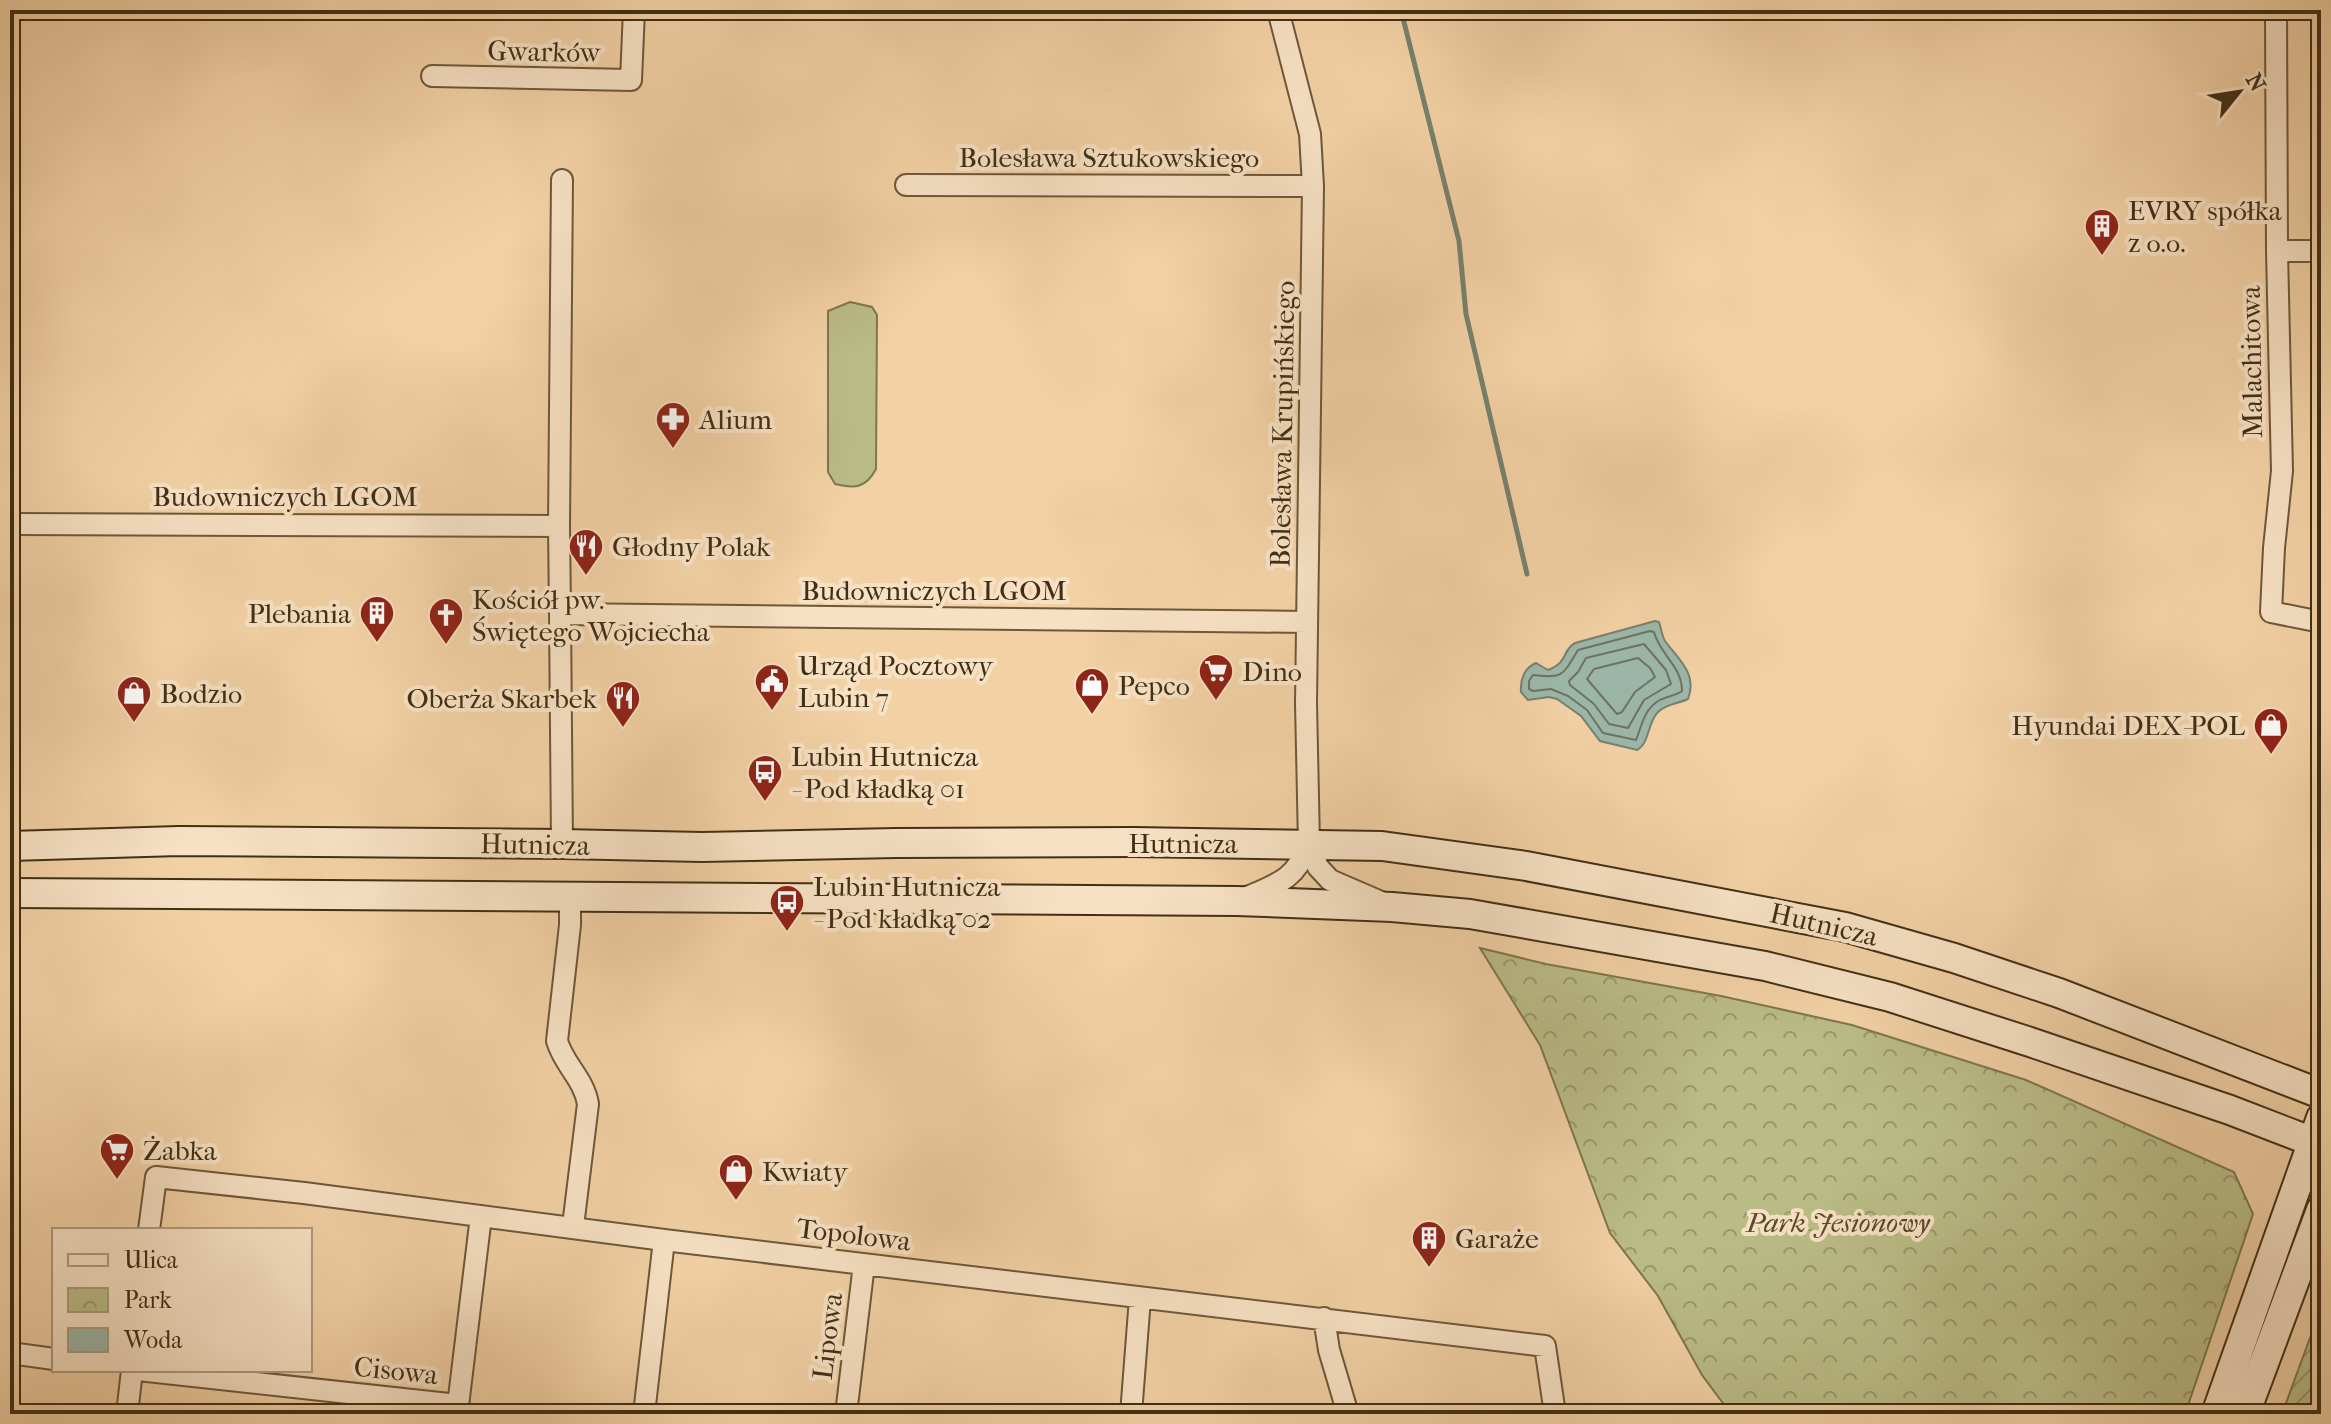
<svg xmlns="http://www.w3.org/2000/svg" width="2331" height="1424" viewBox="0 0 2331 1424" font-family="'IM FELL French Canon',serif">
<defs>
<pattern id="park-crowns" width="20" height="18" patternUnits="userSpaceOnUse" patternTransform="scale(2)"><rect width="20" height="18" fill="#babc86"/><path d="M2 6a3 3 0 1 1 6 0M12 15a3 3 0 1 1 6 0" fill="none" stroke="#99996c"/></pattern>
<pattern id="garden-furrows" width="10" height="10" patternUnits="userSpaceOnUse" patternTransform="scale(2)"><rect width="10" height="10" fill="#babc86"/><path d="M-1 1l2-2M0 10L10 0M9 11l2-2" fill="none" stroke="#99996c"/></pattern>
</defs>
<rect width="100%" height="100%" fill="#f2d1a5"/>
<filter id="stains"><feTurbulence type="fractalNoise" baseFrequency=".0025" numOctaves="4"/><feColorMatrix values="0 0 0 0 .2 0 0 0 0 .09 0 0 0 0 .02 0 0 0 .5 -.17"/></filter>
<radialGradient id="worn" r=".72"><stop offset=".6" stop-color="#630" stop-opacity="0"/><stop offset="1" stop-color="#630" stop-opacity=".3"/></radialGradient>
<path fill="#babc86" stroke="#7e764e" stroke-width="2" d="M850,302L872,307L877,315L876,469C866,488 855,489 835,484L828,472V311Z"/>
<path fill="url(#park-crowns)" stroke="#7e764e" stroke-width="2" d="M1480,948L1546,964L1721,996L1852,1025L2026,1080L2234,1172L2253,1214L2185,1414H1731L1702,1375L1658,1296L1610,1233L1540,1045Z"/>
<path fill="url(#garden-furrows)" stroke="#7e764e" stroke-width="2" d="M2321,1308V1414H2282Z"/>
<path fill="#9bb7a9" stroke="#77816e" stroke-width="2" d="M1655,621L1659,622C1661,628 1662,636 1665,641C1678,659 1698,674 1688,699C1678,704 1667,703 1658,712C1647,723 1650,743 1637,750L1600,741L1581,716L1557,699L1549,697L1528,700L1521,692C1520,680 1524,668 1536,663L1548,670C1569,662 1562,650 1575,643Z"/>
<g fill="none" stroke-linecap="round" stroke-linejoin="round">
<path stroke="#6e735f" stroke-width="2" d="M1650,631L1654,632C1660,655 1682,666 1682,691C1676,696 1666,696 1658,701C1643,711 1642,726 1636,740L1603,733L1587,710L1568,696L1551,689L1533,691L1529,689V681L1533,675C1563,679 1563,675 1578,650Z
M1644,644L1666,670L1671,684L1644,700L1628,728L1609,724L1594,704L1570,685L1569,681L1578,672L1586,658Z
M1638,658L1650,668L1655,677L1635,692L1622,712L1617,714L1587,679L1594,669Z"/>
<path stroke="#77816e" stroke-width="5" d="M1401,10L1459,241L1466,314L1527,574"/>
<g stroke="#6d5839" stroke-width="24">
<path id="street" d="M1278,10L1310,134L1313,186L1306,703L1309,844L1318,867L1330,880L1381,902
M2276,10L2277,251L2282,471L2274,548L2271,612L2321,622
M432,76L631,80L634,10
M906,185L1313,186
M2277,251H2321
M10,524L559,526L560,614L1307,622
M559,526L562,180
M560,614L562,844
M570,898V925L557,1041C564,1065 584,1079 588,1104L573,1226
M1245,898C1278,884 1296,879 1309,844
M149,1230L156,1177L304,1193L664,1240L1545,1346L1555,1414
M1324,1318L1329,1350L1348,1414
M10,1353L54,1359
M138,1370L458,1405
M127,1414L132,1370
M457,1414L481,1216
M644,1414L664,1240
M846,1414L864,1264
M1131,1414L1140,1298"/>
</g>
<g stroke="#412f15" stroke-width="32">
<path id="secondary" d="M10,846L179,841L562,844L702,847L896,843L1133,842L1382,846L1526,866L1845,927L1954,958L2059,993L2321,1094
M10,893L1237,901L1392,907L1470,914L1765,966L1890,997L2033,1043L2230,1110L2321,1145
M2216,1414L2321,1118
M2245,1414L2321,1210"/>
</g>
<use href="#street" stroke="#f7e1c4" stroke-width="20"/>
<use href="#secondary" stroke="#f7e1c4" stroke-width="28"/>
</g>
<defs>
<g id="building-pin" transform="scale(1.8)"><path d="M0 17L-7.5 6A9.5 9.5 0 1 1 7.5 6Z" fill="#8f2418" stroke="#f7e1c4"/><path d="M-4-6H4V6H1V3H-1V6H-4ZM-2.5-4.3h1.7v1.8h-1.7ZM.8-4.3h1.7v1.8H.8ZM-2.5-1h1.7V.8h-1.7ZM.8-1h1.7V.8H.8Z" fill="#fff"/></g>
<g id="pharmacy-pin" transform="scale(1.8)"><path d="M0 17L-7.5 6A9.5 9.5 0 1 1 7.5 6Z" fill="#8f2418" stroke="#f7e1c4"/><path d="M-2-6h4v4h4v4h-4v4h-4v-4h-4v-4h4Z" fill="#fff"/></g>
<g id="restaurant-pin" transform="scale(1.8)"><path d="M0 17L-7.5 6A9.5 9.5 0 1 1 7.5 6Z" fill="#8f2418" stroke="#f7e1c4"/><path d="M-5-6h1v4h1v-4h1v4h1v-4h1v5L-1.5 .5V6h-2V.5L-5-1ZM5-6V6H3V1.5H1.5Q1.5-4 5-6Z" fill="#fff"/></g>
<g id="church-pin" transform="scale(1.8)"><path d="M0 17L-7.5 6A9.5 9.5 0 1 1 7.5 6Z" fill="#8f2418" stroke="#f7e1c4"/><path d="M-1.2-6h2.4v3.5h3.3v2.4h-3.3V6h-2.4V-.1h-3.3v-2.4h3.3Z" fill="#fff"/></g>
<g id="supermarket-pin" transform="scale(1.8)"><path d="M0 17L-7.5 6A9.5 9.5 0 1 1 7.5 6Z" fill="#8f2418" stroke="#f7e1c4"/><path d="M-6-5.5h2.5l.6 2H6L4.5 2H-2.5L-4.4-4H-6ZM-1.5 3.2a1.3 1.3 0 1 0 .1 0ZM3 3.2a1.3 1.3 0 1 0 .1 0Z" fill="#fff"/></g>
<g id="civic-pin" transform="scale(1.8)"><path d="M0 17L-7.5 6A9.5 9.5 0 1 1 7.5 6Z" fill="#8f2418" stroke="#f7e1c4"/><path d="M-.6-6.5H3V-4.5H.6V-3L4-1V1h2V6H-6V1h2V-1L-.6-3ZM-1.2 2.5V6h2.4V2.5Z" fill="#fff"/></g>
<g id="shop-pin" transform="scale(1.8)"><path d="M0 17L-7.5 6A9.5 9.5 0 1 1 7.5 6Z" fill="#8f2418" stroke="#f7e1c4"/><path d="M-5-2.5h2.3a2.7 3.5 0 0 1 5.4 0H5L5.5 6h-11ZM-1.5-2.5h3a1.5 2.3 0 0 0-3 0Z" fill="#fff"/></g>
<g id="bus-pin" transform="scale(1.8)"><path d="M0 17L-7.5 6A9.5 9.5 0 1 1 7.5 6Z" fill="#8f2418" stroke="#f7e1c4"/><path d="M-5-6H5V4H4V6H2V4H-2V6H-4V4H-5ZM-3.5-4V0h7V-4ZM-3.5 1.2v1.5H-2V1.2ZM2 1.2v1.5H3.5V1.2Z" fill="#fff"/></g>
</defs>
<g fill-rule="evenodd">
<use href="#building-pin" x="2102" y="226"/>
<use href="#pharmacy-pin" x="673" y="419"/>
<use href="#restaurant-pin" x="586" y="546"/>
<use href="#building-pin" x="377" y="613"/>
<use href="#church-pin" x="446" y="615"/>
<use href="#supermarket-pin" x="1216" y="671"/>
<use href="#civic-pin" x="772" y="681"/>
<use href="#shop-pin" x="1092" y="685"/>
<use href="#shop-pin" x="134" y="693"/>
<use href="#restaurant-pin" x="623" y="698"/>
<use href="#shop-pin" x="2271" y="725"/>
<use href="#bus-pin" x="765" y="772"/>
<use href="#bus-pin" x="787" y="902"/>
<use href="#supermarket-pin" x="117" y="1150"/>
<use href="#shop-pin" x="736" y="1171"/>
<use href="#building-pin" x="1429" y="1238"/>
</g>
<g text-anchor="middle" stroke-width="8" stroke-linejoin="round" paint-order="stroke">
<g font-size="28" fill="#412f15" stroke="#f7e1c4">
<text transform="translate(544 51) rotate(1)" y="10">Gwarków</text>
<text x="1109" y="167">Bolesława Sztukowskiego</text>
<text transform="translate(2251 362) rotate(-91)" y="10">Malachitowa</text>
<text transform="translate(1282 424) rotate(-89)" y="10">Bolesława Krupińskiego</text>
<text x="285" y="506">Budowniczych LGOM</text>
<text x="934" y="600">Budowniczych LGOM</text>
<text x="1183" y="853">Hutnicza</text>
<text transform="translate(535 844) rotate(1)" y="10">Hutnicza</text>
<text transform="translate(1824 924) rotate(13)" y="10">Hutnicza</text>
<text transform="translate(854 1234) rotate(7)" y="10">Topolowa</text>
<text transform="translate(827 1336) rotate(-83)" y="10">Lipowa</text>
<text transform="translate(396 1370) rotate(6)" y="10">Cisowa</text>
</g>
<g font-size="28" fill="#412f15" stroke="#f7e1c4" text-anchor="start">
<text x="2128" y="220">EVRY spółka<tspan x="2128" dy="32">z o.o.</tspan></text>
<text x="699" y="429">Alium</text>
<text x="612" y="556">Głodny Polak</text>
<text x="472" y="609">Kościół pw.<tspan x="472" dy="32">Świętego Wojciecha</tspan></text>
<text x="351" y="623" text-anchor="end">Plebania</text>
<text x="798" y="675">Urząd Pocztowy<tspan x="798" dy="32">Lubin 7</tspan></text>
<text x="1242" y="681">Dino</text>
<text x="1118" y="695">Pepco</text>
<text x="160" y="703">Bodzio</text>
<text x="597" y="708" text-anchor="end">Oberża Skarbek</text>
<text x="2245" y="735" text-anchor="end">Hyundai DEX-POL</text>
<text x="791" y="766">Lubin Hutnicza<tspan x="791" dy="32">- Pod kładką 01</tspan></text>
<text x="813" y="896">Lubin Hutnicza<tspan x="813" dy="32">- Pod kładką 02</tspan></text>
<text x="143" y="1160">Żabka</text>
<text x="762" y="1181">Kwiaty</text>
<text x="1455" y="1248">Garaże</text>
</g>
<g font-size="28" font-style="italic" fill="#594b2c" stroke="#f7e1c4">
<text x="1838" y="1232">Park Jesionowy</text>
</g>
</g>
<rect width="2331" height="1424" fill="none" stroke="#f2d1a5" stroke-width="40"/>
<rect x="12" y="12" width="2307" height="1400" fill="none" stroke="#412f15" stroke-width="4"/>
<rect x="20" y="20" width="2291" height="1384" fill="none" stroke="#412f15" stroke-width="2"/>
<rect x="52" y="1228" width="260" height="144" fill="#f7e1c4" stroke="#ae9a7e" stroke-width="2"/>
<rect x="68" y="1254" width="40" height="12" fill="#f7e1c4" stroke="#ae9a7e" stroke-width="2"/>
<text x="124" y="1268" font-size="24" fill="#412f15">Ulica</text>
<rect x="68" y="1288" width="40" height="24" fill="url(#park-crowns)" stroke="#ae9a7e" stroke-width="2"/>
<text x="124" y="1308" font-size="24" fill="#412f15">Park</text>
<rect x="68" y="1328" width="40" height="24" fill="#9bb7a9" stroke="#ae9a7e" stroke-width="2"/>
<text x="124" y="1348" font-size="24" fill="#412f15">Woda</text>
<g transform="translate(2239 92) rotate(60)" stroke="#f7e1c4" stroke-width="6" paint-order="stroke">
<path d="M0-6L14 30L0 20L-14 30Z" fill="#412f15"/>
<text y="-12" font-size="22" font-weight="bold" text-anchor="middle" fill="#412f15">N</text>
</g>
<rect width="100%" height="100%" filter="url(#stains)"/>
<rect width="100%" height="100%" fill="url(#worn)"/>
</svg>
